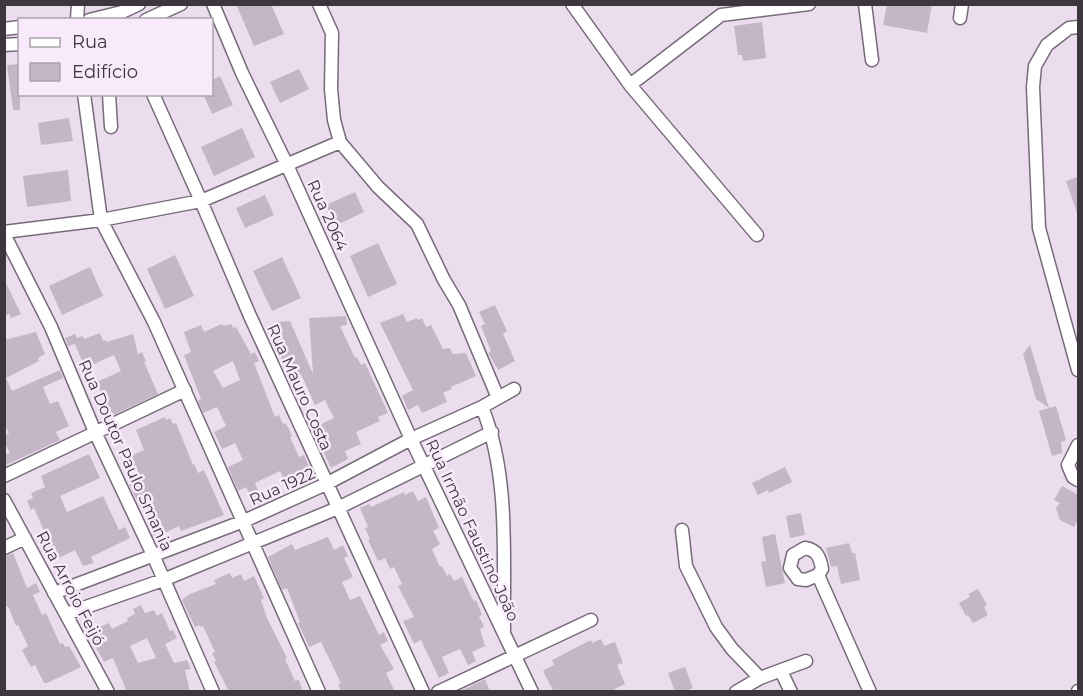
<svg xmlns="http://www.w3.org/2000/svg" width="1083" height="696" viewBox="0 0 1083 696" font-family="Montserrat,sans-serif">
<rect width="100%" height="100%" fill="#ebddee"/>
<path fill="#c4b6c7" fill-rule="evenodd" d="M236,4H271L284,34L254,46Z
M887,4H932L927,33L883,25Z
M762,22L766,58L743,61L742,55H738L734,26Z
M20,64V110H13L7,65Z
M299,69L309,89L280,103L270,82Z
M220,76L233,105L212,114L203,94H212V80Z
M69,118L73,141L41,145L38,123Z
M242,128L255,157L214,176L201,147Z
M68,170L71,201L27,207L23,176Z
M1078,177V213H1077L1066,181Z
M355,192L364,212L335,226L326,205Z
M265,195L274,215L245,228L236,208Z
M378,243L397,284L368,297L350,256Z
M175,255L194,296L165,309L147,269Z
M282,257L301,298L272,311L253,271Z
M90,267L103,296L62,315L49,286Z
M4,279L21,314L11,318L9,314L4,316Z
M495,305L507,331L503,334L515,361L498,370L488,353L491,351L481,326L485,324L479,312Z
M403,314L407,322L417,318L418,320L422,318L426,327L431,325L443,349L450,348L453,354L466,353L476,376L451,387L452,389L443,393L447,402L422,413L418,405L408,410L402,396L413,390L380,323Z
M346,316L347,325L340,326L355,358L357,357L361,365L365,363L388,413L378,417L380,421L356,432L361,444L345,451L348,459L331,468L313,428L334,418L325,400L315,405L301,374L291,378L279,353L282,352L275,335L279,333L275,322L290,321L313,374L309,318Z
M222,324L223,326L232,324L233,328L236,327L251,354L255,352L259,361L254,363L275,417L279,415L283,424L285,423L288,427L292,436L290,437L299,457L304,455L313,476L295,484L291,476L284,479L280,471L255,483L263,502L255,505L246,487L238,491L228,467L243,460L235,443L222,449L214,432L226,426L217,407L203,413L198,401L201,399L184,355L191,352L184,332L201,325L204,332ZM233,361L240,380L223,388L213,371Z
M36,332L45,354L38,358L39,361L6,378L12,391L60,370L63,378L43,387L50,404L58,401L69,426L56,432L60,440L4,466V455L10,453L4,441V436L9,433L4,423V340Z
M100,333L103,341L106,340L107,342L133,334L138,354L142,352L146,361L144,362L158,394L111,416L97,382L121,371L114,355L85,368L75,344L68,346L65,338L75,334L77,338L83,336L84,339Z
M1030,345L1049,408L1056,406L1066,440L1061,442L1062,453L1052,456L1039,411L1049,408L1036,399L1023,354Z
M165,417L166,420L170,418L173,424L176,423L193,465L194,464L198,473L204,470L224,515L181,531L179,526L154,538L144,512L141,509L129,484L141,479L130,456L144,450L136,430Z
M89,454L100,478L60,496L67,512L103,496L119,530L125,527L130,538L91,557L94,563L83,566L75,550L59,558L56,554L49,558L38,536L45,533L34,508L31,510L27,501L33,498L31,493L45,487L41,476Z
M785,467L792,482L769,493L768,490L758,495L752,483Z
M1062,486L1078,495V520L1074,527L1060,520L1056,508L1060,503L1054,500Z
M413,491L418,501L426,497L439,528L433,531L440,544L432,549L440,567L442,566L447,576L450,574L454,581L462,577L474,602L476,600L482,615L479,616L484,627L480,629L485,646L472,652L476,661L468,665L460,649L442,657L449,673L439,678L421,640L414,644L403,621L414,617L398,586L402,584L394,567L390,569L385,558L378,561L368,540L370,539L365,528L368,527L360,508L369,504L371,507L404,492L405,495Z
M801,513L805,535L790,538L786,516Z
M775,534L785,583L766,587L761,562L766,561L762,537Z
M328,537L334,550L343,545L348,556L344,558L353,577L342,582L350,600L360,596L379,635L384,632L388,641L380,645L394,669L386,673L395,692H341L338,684L341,683L321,642L309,647L298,623L300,622L287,588L282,590L268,557L292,544L295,550Z
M849,543L852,553H855L860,580L841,584L837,566L831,567L826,548Z
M13,553L27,588L36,583L40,592L33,595L42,615L46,613L60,644L63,643L65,647L69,646L81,667L47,683H44L35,665L31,667L22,650L28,646L18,625L16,626L8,606L4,607V556Z
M230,573L232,578L241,574L244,581L254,576L264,598L261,600L267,618L287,658L285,659L295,681L299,680L303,692H229L214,662L216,661L212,653L215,652L203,626L200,627L199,625L195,627L182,600L190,594L216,584L214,580Z
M978,589L987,605L984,607L988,615L973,623L968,615L966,616L959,603L970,597L968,594Z
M141,605L145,613L154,610L157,616L162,613L170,631L173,630L177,638L165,644L174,663L187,660L191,669L185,670L190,692H127L113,658L104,662L86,629L98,624L100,627L109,623L112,629L128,621L127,618L135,614L133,609ZM147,638L156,658L138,663L130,646Z
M601,639L604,646L615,642L623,663L617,665L625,684L609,692H554L543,671L554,665L552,660L591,640L592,643Z
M685,667L693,688L683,692H675L668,673Z
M485,679L490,692H459Z"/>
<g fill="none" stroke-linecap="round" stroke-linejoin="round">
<g stroke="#776b7a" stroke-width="15">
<path id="minor" d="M213,4L242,73L287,165L411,439L532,692
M319,4L332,33L331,89L334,120L340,142L378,187L417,224L444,280L459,305L498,398
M572,4L630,85L757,235
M865,4L872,60
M960,18L962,4
M77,20L78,4
M89,20L122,12L139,4
M146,20L181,4
M1078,27L1069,28L1047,45L1035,66L1033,87L1039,228L1078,370
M4,29L20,27
M4,45L20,44
M630,85L721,15L809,4
M84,94L101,220L154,322L319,692
M109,94L111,127
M153,94L201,201L250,316L423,692
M4,232L101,220L201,201L340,142
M4,234L51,327L95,432L153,555L213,692
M482,407C510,476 503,556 504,630
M1078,445L1068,465L1073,477L1078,480
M4,476L185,390
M4,500L108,692
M682,530L686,566L716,627L732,649L760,678
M4,548L25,538
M818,575L806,580L798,579L790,568L793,555L805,548C817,550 820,557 822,569L818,575L870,692
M54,593L244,521L326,484L411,439L482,407L514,389
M66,614L163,580L338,508L492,432
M781,671L791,692
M438,692L591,620
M736,692L760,678L806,661
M1078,692V691"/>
</g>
<use href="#minor" stroke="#fff" stroke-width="12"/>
</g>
<g text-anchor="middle" stroke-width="5" stroke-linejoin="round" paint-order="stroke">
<g font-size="16" fill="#3c373d" stroke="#f8eafb">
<text transform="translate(328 215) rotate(66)" y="6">Rua 2064</text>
<text transform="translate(300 387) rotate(66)" y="6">Rua Mauro Costa</text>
<text transform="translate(126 455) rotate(66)" y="6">Rua Doutor Paulo Smania</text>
<text transform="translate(282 486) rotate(-24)" y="6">Rua 1922</text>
<text transform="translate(473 530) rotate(65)" y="6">Rua Irmão Faustino João</text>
<text transform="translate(71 588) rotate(62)" y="6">Rua Arroio Feijó</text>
</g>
</g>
<rect width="1083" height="696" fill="none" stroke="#3c373d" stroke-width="12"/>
<rect x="18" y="18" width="195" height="78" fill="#f8eafb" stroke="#ada2af" stroke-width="1.5"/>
<rect x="30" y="38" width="30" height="9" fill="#ffffff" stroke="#ada2af" stroke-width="1.5"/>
<text x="72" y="48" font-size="18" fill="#3c373d">Rua</text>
<rect x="30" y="63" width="30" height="18" fill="#c4b6c7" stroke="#ada2af" stroke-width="1.5"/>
<text x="72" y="78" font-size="18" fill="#3c373d">Edifício</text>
</svg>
